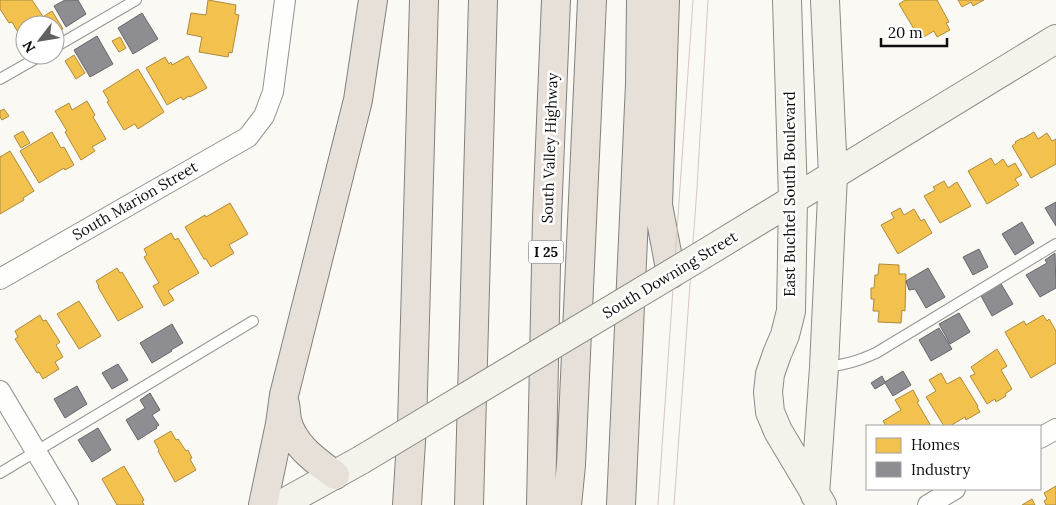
<svg xmlns="http://www.w3.org/2000/svg" width="1056" height="505" viewBox="0 0 1056 505" font-family="Lora,serif">
<rect width="100%" height="100%" fill="#faf9f4"/>
<path fill="#f2c14e" stroke="#ae8b3b" d="M0,0H32L44,18L33,25H25V30L19,34L12,22L9,23L0,9Z
M208,0L236,5L235,14L239,15L232,53L229,52L228,57L199,52L202,37L187,34L191,13L206,15Z
M905,0H937L949,22L946,23L950,30L937,37L934,31L920,39L899,4Z
M958,0H984L973,6L971,2L962,7Z
M52,11L63,29L55,34V25H49L44,16Z
M120,37L126,48L119,52L112,41Z
M74,55L85,73L76,79L65,61Z
M188,56L207,88L190,97L189,96L183,100L181,97L167,105L146,68L165,57L169,64L171,62L172,65Z
M138,69L164,112L138,129L135,124L124,130L107,102L109,101L103,91Z
M87,101L95,115L93,117L106,139L92,147L95,151L81,160L65,132L67,131L55,111L69,103L72,110Z
M4,109L9,116L2,120L0,117V111Z
M23,131L30,143L21,148L14,136Z
M52,132L61,148L64,147L74,165L65,170L64,168L39,183L20,151Z
M1034,132L1038,139L1047,133L1052,141L1056,139V164L1031,178L1012,146L1016,143L1015,142L1022,138V139Z
M10,151L34,191L23,198L24,200L0,214V157Z
M991,158L995,165L1003,159L1008,167L1015,163L1022,175L1015,179L1019,185L987,204L968,171Z
M944,181L948,188L957,182L971,206L940,223L924,196L935,190L933,187Z
M230,203L248,234L229,245L234,253L211,267L206,259H204L185,227L205,215L206,217Z
M900,208L904,215L914,209L921,221L924,219L932,233L898,254L881,225L894,218L891,213Z
M171,233L175,240L178,238L199,273L168,291L174,300L164,306L153,286L159,283L144,257L147,255L144,249Z
M879,264L899,265V274H906L905,311L902,310L901,323L878,322L879,311H873L874,299H871V288H874L875,275H878Z
M117,268L120,273L122,272L143,307L118,321L98,287L99,286L96,281Z
M79,301L101,336L79,349L57,314Z
M40,315L43,321L46,320L60,342L56,345L63,357L55,362L59,369L43,379L39,372L37,373L15,339L18,337L15,331Z
M1043,315L1047,321L1049,319L1056,331V363L1031,378L1005,332L1024,321L1026,325Z
M997,349L1007,366L1001,370L1012,389L1005,394L1006,396L996,402L995,399L987,404L970,376L975,374L971,367Z
M941,373L947,384L960,377L978,406L977,407L980,412L966,420L965,417L950,426H944L926,397L936,391L929,380Z
M913,390L919,401L917,402L931,426H886L883,421L901,410L895,400Z
M171,431L176,440L178,439L186,451L188,450L192,458L190,459L196,470L175,482L158,451L159,450L154,441Z
M124,466L144,500L142,501L144,505H117L102,479Z
M1056,486V505H1046L1044,501L1047,499L1044,493Z
M1032,499L1035,505H1022Z"/>
<path fill="#8d8d92" stroke="#67676a" d="M65,0H78L86,14L66,27L54,6Z
M142,13L158,39L133,54L118,28Z
M97,36L113,64L90,77L74,50Z
M1056,202V226L1045,208Z
M1022,222L1034,243L1015,255L1002,234Z
M979,249L988,267L973,275L963,257Z
M1055,253L1056,288L1040,297L1026,275L1047,263L1045,260Z
M928,268L945,297L926,308L915,289L909,290L906,281Z
M1000,282L1013,304L992,316L980,294Z
M959,313L970,332L950,344L939,324Z
M172,324L183,343L171,350L172,351L152,363L140,343Z
M939,328L952,349L931,361L919,340Z
M118,364L128,380L112,389L102,373Z
M903,371L911,385L893,396L885,383L875,389L871,383L882,376L885,382Z
M77,386L87,404L65,418L54,399Z
M150,393L160,410L152,415L159,425L156,427L157,428L138,440L126,420L145,408L140,400Z
M98,428L111,450L92,462L78,440Z"/>
<g fill="none" stroke-linecap="round" stroke-linejoin="round">
<g stroke="#949492" stroke-width="12">
<path id="lane" d="M55,47L136,0
M0,79L42,55
M825,367C845,365 858,361 876,353L1056,244
M0,473L253,321"/>
</g>
<g stroke="#949492" stroke-width="22">
<path id="street" d="M0,279L248,137L264,116L273,92L285,0
M0,391L68,505
M1040,438L1056,429
M928,505L955,489"/>
</g>
<g stroke="#8b8a88" stroke-width="30">
<path id="secondary" d="M787,0L793,199L791,311L785,335L777,354L770,374L768,392L770,412L778,431L822,505
M704,254L1056,39
M815,495L824,367L833,175L825,0
M280,505L361,460"/>
</g>
<g stroke="#82817f" stroke-width="30">
<path id="highway" d="M665,0L658,205L671,274
M285,404C286,409 286,415 287,420C293,445 315,460 335,475
M263,505L280,424L284,395L358,100L373,0
M407,505L412,426L424,0
M469,505L483,0
M541,505L547,217L556,0
M567,505L571,465L592,0
M621,505L640,84L641,0"/>
</g>
<use href="#lane" stroke="#fefefd" stroke-width="10"/>
<use href="#street" stroke="#fefefd" stroke-width="20"/>
<use href="#secondary" stroke="#f4f3eb" stroke-width="28"/>
<use href="#highway" stroke="#e7e0d8" stroke-width="28"/>
<path stroke="#d5c7c6" stroke-width="1" d="M658,505L693,0
M674,505L697,188L708,0"/>
<g stroke="#8b8a88" stroke-width="30" stroke-linecap="butt">
<path id="secondary-bridge" d="M361,460L704,254"/>
</g>
<use href="#secondary-bridge" stroke="#f4f3eb" stroke-width="28"/>
</g>
<g text-anchor="middle" stroke-width="5" stroke-linejoin="round" paint-order="stroke">
<rect fill="#fff" stroke="#565656" stroke-width="1" x="528.5" y="240.5" width="35" height="23" rx="4"/>
<g font-size="14" font-weight="bold" fill="#0e0e0e">
<text x="546" y="257">I 25</text>
</g>
<g font-size="15" fill="#0e0e0e" stroke="#fff">
<text transform="translate(550 148) rotate(-88)" y="5">South Valley Highway</text>
<text transform="translate(790 194) rotate(-90)" y="5">East Buchtel South Boulevard</text>
<text transform="translate(135 201) rotate(-30)" y="5">South Marion Street</text>
<text transform="translate(670 275) rotate(-31)" y="5">South Downing Street</text>
</g>
</g>
<rect x="866" y="425" width="175" height="65" fill="#ffffff" stroke="#9f9f9f"/>
<rect x="876" y="438" width="25" height="15" fill="#f2c14e" stroke="#9f9f9f"/>
<text x="911" y="450" font-size="15" fill="#0e0e0e">Homes</text>
<rect x="876" y="462" width="25" height="15" fill="#8d8d92" stroke="#9f9f9f"/>
<text x="911" y="475" font-size="15" fill="#0e0e0e">Industry</text>
<g transform="translate(40 40) rotate(239)"><circle r="24" fill="#ffffff" stroke="#9f9f9f"/>
<path d="M0-4L9 19L0 12L-9 19Z" fill="#61605e"/>
<text y="-8" font-size="14" font-weight="bold" text-anchor="middle" fill="#0e0e0e">N</text>
</g>
<path d="M881 38v8h66v-8" fill="none" stroke="#0e0e0e" stroke-width="2.5"/>
<text x="888" y="38" font-size="15" fill="#0e0e0e" stroke="#ffffff" stroke-width="4" paint-order="stroke">20 m</text>
</svg>
